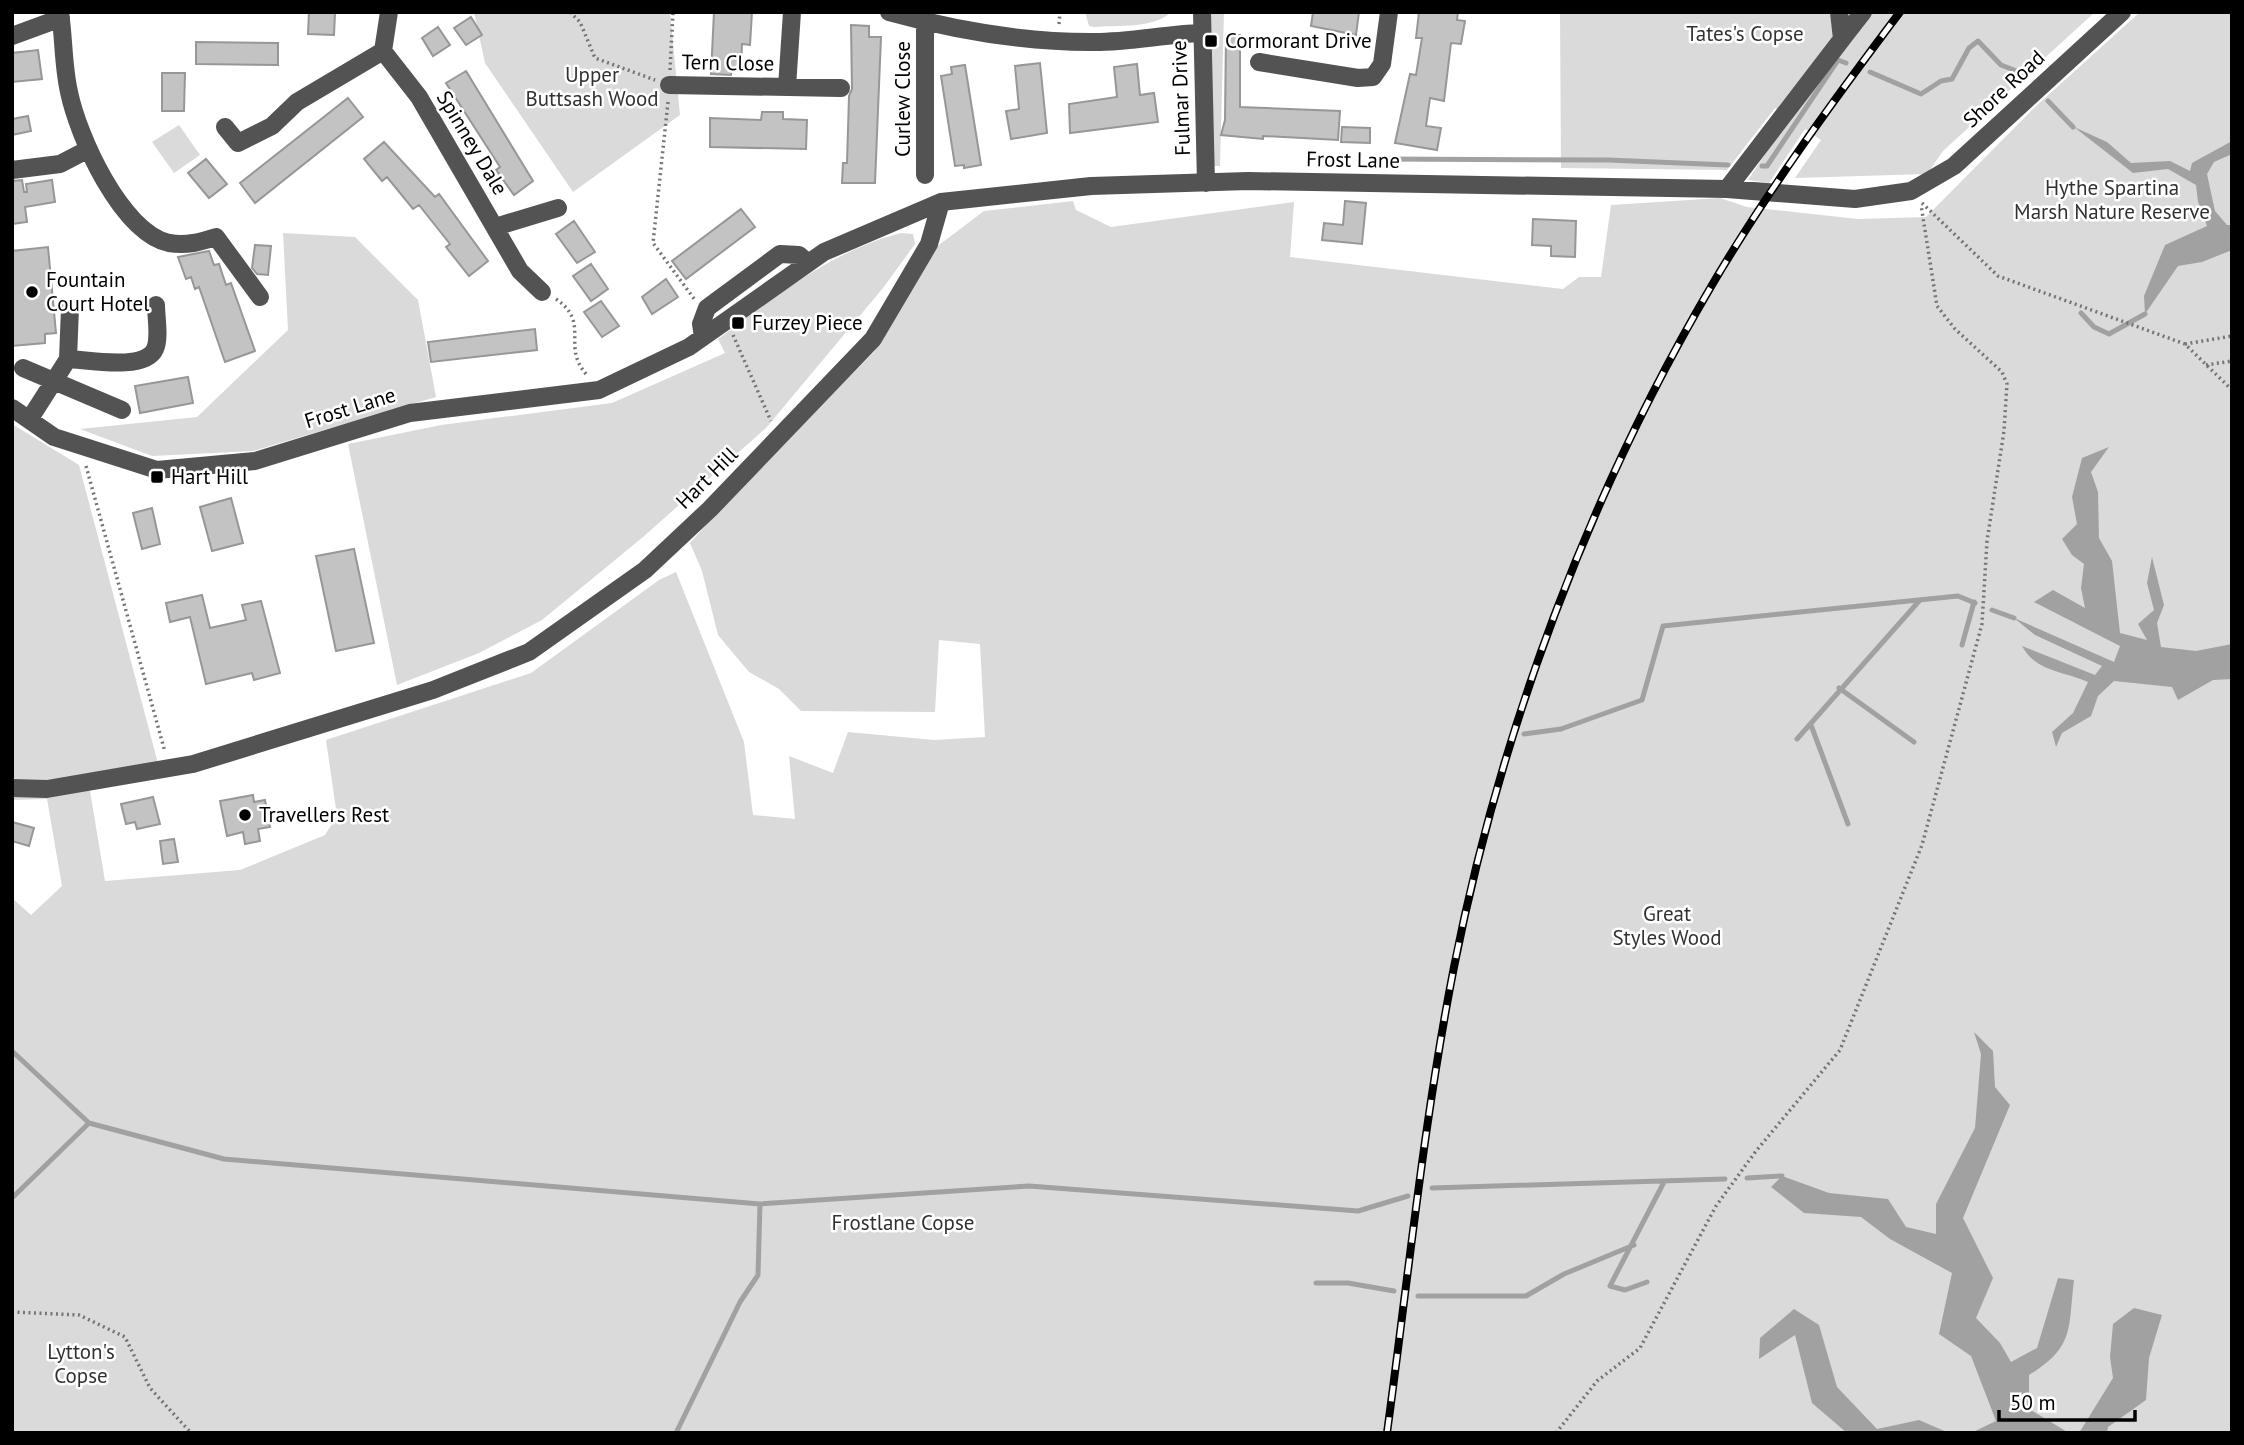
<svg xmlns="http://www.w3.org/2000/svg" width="2244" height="1445" viewBox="0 0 2244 1445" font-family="'PT Sans',sans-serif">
<rect width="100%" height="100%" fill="#fff"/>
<path fill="#dadada" d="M474,12H670L680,115L573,192L485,63Z
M1085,12H1171C1154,29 1117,25 1094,27L1089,26Z
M1206,12H1224L1220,166H1211Z
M1560,12H2095L1943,151L1927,174L1795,178L1821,140L1805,129L1769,183L1748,180L1789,118L1775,108L1727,170L1561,168Z
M2140,12H2232V1433H12V898L31,915L62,886L47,799L12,800V424L79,465L160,771L89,785L105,881L240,870L325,835L337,816L326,740L531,673L659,580L676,572L744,742L753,815L795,819L789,756L833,773L848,732L934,740L985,737L980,644L939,640L935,712L801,711L779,689L749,672L718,635L702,571L690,543L739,487L874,352L927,254L984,211L1073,201L1076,210L1111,227L1294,202L1290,257L1563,289L1579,277H1601L1611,205L1720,198L1747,207L1858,219L1926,217L2034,108Z
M179,125L200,155L174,173L152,142Z
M283,233L355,237L418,300L436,397L253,451L152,456L80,429L197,417L288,330Z
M901,233L913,234L915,244L883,288L766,428L643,537L542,620L479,653L397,685L348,444L441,425L612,403L725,353L718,339C775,297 831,251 901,233Z"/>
<path fill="#a1a1a1" d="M2074,127L2107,142L2131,163L2170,161L2190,171L2192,163L2232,141V154L2214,162L2207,174L2215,211L2227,225H2232V250L2202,262L2178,266L2145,314L2144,296L2165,245L2207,226L2198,202L2196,185L2168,169L2133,173Z
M2109,447L2091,472L2098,492L2099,538L2112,561L2120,633L2147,640L2138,624L2154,610L2147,583L2152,557L2164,605L2157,623L2161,647L2196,651L2232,644V679L2213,680L2178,700L2172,687L2114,681L2098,696L2091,716L2062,733L2056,747L2052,732L2073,713L2088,682C2063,671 2036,672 2022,646L2095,675L2102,666L2035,635L2014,618L2114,662L2120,646L2034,602L2053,590L2085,608L2081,588L2084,564L2072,555L2062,539L2077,524L2072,497L2082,458Z
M1974,1032L1993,1051L1995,1087L2010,1105L1963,1218L1993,1278L1976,1318L2000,1343L2011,1362L2037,1348L2058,1278L2074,1280C2068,1329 2075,1347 2029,1375V1409L2069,1433H1971L1996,1421L1971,1356L1939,1334L1952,1273L1890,1239L1861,1217L1804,1213L1771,1187L1782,1176L1829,1193L1888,1199L1906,1227L1936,1234V1204L1975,1128L1981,1054Z
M2134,1308L2162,1315L2149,1358L2146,1400L2108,1427L2107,1433H2079L2113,1378L2110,1357L2113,1324Z
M1794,1309L1819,1325L1837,1387L1877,1429L1919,1420L1949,1433H1847L1812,1403L1795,1335L1759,1359L1760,1338Z"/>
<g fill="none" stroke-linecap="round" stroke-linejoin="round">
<path stroke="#a1a1a1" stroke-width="5" d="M1870,72L1921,94L1941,81L1952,79L1969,48L1978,41L2001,65L2019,72L2025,78
M2048,101L2073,127
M1382,159L1608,160L1728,165
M1762,166H1767L1838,60L1846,63
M2081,313L2094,327L2109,334L2145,314
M1992,610L2014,618
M1962,645L1974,602
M1839,688L1914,742
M1811,725L1848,824
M1524,734L1561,729L1642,700L1663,626L1958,596L1975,603
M1797,739L1920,600
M12,1051L89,1123L224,1159L760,1204L1029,1186L1358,1211L1408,1196
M1747,1178L1782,1176
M1432,1188L1725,1179
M12,1198L89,1123
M1647,1282L1625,1290L1610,1286L1664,1182
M1316,1283H1348L1394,1291
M1418,1296H1526L1564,1274L1634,1245
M676,1433L740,1302L758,1275L760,1204"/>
</g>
<path fill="#c3c3c3" stroke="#979797" stroke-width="2" d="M309,12L335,13L334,35L308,34Z
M714,12H752L750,45L742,44L741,67H732L731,75L711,74Z
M1313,12H1359L1356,35L1311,26Z
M1419,12H1458L1457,20L1465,21L1461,44L1451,43L1444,101L1430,98L1426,126L1441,128L1437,150L1395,143L1410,74L1416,75L1422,38H1416Z
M471,17L482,35L466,45L454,28Z
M851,25L869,26V37H881L875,183H842L843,163H847L849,96L852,89Z
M438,27L450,45L433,56L422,38Z
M1226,35H1240V107L1340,111L1338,140L1263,136V139L1221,135L1225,120Z
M196,42L278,43V65L196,64Z
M38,50L42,79L12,82V53Z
M1040,63L1047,133L1011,139L1006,111L1019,109L1015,66Z
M1137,64L1140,95L1154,93L1158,122L1070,133L1069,104L1117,97L1114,67Z
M965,65L981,165L964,168V165L955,166L941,76L952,74L951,67Z
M466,71L533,181L514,195L496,170L500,167L446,83Z
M162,73H185L184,111H162Z
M348,98L363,117L255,203L240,183Z
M762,112H783V119L807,120L806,149L710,147V118L761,120Z
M28,116L31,131L12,135V119Z
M1342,127L1370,128V143L1341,142Z
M384,142L435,197L439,194L488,261L469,276L446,247L450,244L419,205L413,209L387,177L382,181L364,159Z
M206,159L227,184L209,198L188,173Z
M22,180L24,192H27L26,184L52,180L55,202L25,207L27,222L12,224V181Z
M1345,201L1366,203L1362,244L1322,240L1324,223L1343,225Z
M741,209L755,227L686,279L672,261Z
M1533,219L1576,221L1575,257L1551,256V246L1532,245Z
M574,221L595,252L577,263L556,234Z
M255,245L271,246L268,275L257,274L252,268Z
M48,247L56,333L45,334V343L12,346V251Z
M209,251L214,265L219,264L226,285L231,283L255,351L225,362L199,287L195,289L191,277L186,279L178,257Z
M591,264L608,289L591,301L573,276Z
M666,279L678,297L652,314L642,297Z
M601,301L619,326L602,337L584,312Z
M535,329L537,350L431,362L428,342Z
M188,377L193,403L140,413L135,386Z
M231,498L243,543L212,551L200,507Z
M152,508L160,544L142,549L133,513Z
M354,549L374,643L336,651L316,556Z
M202,595L210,628L246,620L242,605L261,601L280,673L254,680L252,673L206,684L190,617L170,622L166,603Z
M253,795L254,802L265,800L270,827L258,829L260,841L245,844L243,832L227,836L220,801Z
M153,797L160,824L137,829L135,822L126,824L121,804Z
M12,822L34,828L29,846L12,841Z
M174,839L178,862L163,864L160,841Z"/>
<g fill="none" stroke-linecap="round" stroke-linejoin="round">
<path stroke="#757575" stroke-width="3.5" stroke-dasharray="2 3.5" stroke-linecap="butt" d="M570,12L580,22L595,58L655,80
M1059,24L1060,12
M670,70L673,12
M668,102L653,243L695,300
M1922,203L1998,276L2185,344L2232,390
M556,299C591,323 561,345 586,374
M733,335L771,421
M2185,344L2232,336
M2206,365L2232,361
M86,466L165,752
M12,1312L79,1315L125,1337L150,1388L191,1433
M1556,1433L1597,1381L1640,1348L1716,1206L1756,1151L1840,1050L1922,845L1982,624L1987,541L2004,431L2007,384L2002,372L1955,329L1937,306L1921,205"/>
<path stroke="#535353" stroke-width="18" d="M60,12C64,39 63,66 69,92C78,136 121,232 169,243C187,246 200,242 216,237L260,297
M389,12L383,51L419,97L520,271L542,292
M889,12C954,30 1023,42 1090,42C1127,43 1165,34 1202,33
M1202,12L1206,183
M925,22V175
M12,36L61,18
M1842,39L1863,12
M1259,62L1358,78L1373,77L1382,64L1389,12
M669,85L841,88
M787,87L792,12
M225,127L238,143L272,126L297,102L383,51
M12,170L60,164L87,150
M1727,189L1842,39L1839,12
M495,227L558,208
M703,337L701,324L707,308L780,254L799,255L808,263
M68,359C89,360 145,371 155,349C160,338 156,317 156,305
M23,368L122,410
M12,408L54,437L157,470L255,461L410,413L599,390L689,347L824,252L941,202L1091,186L1248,181L1727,189L1855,199L1911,191L1954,166L2122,12
M29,420L68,359L70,308
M12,788L47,789L193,764L433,690L529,652L645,570L710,509L873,339L929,244L941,202"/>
<g stroke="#000" stroke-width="8">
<path id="rail" d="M1387,1433C1408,1279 1424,1119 1454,967C1501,729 1589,494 1712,285C1768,190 1833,101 1900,12"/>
</g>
<use href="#rail" stroke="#fff" stroke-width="5" stroke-dasharray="16" stroke-linecap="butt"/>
</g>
<g fill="#000" stroke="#fff" stroke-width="2.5">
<rect x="1204" y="34" width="14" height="14" rx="3.5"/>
<circle cx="32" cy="292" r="7"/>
<rect x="731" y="316" width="14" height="14" rx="3.5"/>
<rect x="150" y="470" width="14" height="14" rx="3.5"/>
<circle cx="245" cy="815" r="7"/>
</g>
<g text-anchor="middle" stroke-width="5" stroke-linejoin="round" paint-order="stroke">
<g font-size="21" fill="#313131" stroke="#fff">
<text x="1745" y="41">Tates's Copse</text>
<text x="592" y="82">Upper<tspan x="592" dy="24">Buttsash Wood</tspan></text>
<text x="2112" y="195">Hythe Spartina<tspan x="2112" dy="24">Marsh Nature Reserve</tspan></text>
<text x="1667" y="921">Great<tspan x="1667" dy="24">Styles Wood</tspan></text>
<text x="903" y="1230">Frostlane Copse</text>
<text x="81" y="1359">Lytton's<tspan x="81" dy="24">Copse</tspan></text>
</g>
<g font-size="21" fill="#000" stroke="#fff" text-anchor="start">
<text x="1225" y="48">Cormorant Drive</text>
<text x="46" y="287">Fountain<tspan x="46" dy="24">Court Hotel</tspan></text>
<text x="752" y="330">Furzey Piece</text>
<text x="171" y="484">Hart Hill</text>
<text x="259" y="822">Travellers Rest</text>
</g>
<g font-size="21" fill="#000" stroke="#fff">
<text transform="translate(728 63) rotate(1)" y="7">Tern Close</text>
<text transform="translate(2004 89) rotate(-43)" y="7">Shore Road</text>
<text transform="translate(1181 98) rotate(-92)" y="7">Fulmar Drive</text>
<text transform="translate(903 99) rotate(-90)" y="7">Curlew Close</text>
<text transform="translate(472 143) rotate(59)" y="7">Spinney Dale</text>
<text transform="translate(1353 160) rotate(1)" y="7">Frost Lane</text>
<text transform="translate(350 408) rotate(-17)" y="7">Frost Lane</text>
<text transform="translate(707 478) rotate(-45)" y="7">Hart Hill</text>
</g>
</g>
<rect width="2244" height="1445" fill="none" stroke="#000000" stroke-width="28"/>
<path d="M1999 1410v10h136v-10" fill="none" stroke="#000000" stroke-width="3.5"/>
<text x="2010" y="1410" font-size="21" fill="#000000" stroke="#ffffff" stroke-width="5" paint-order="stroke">50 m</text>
</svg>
